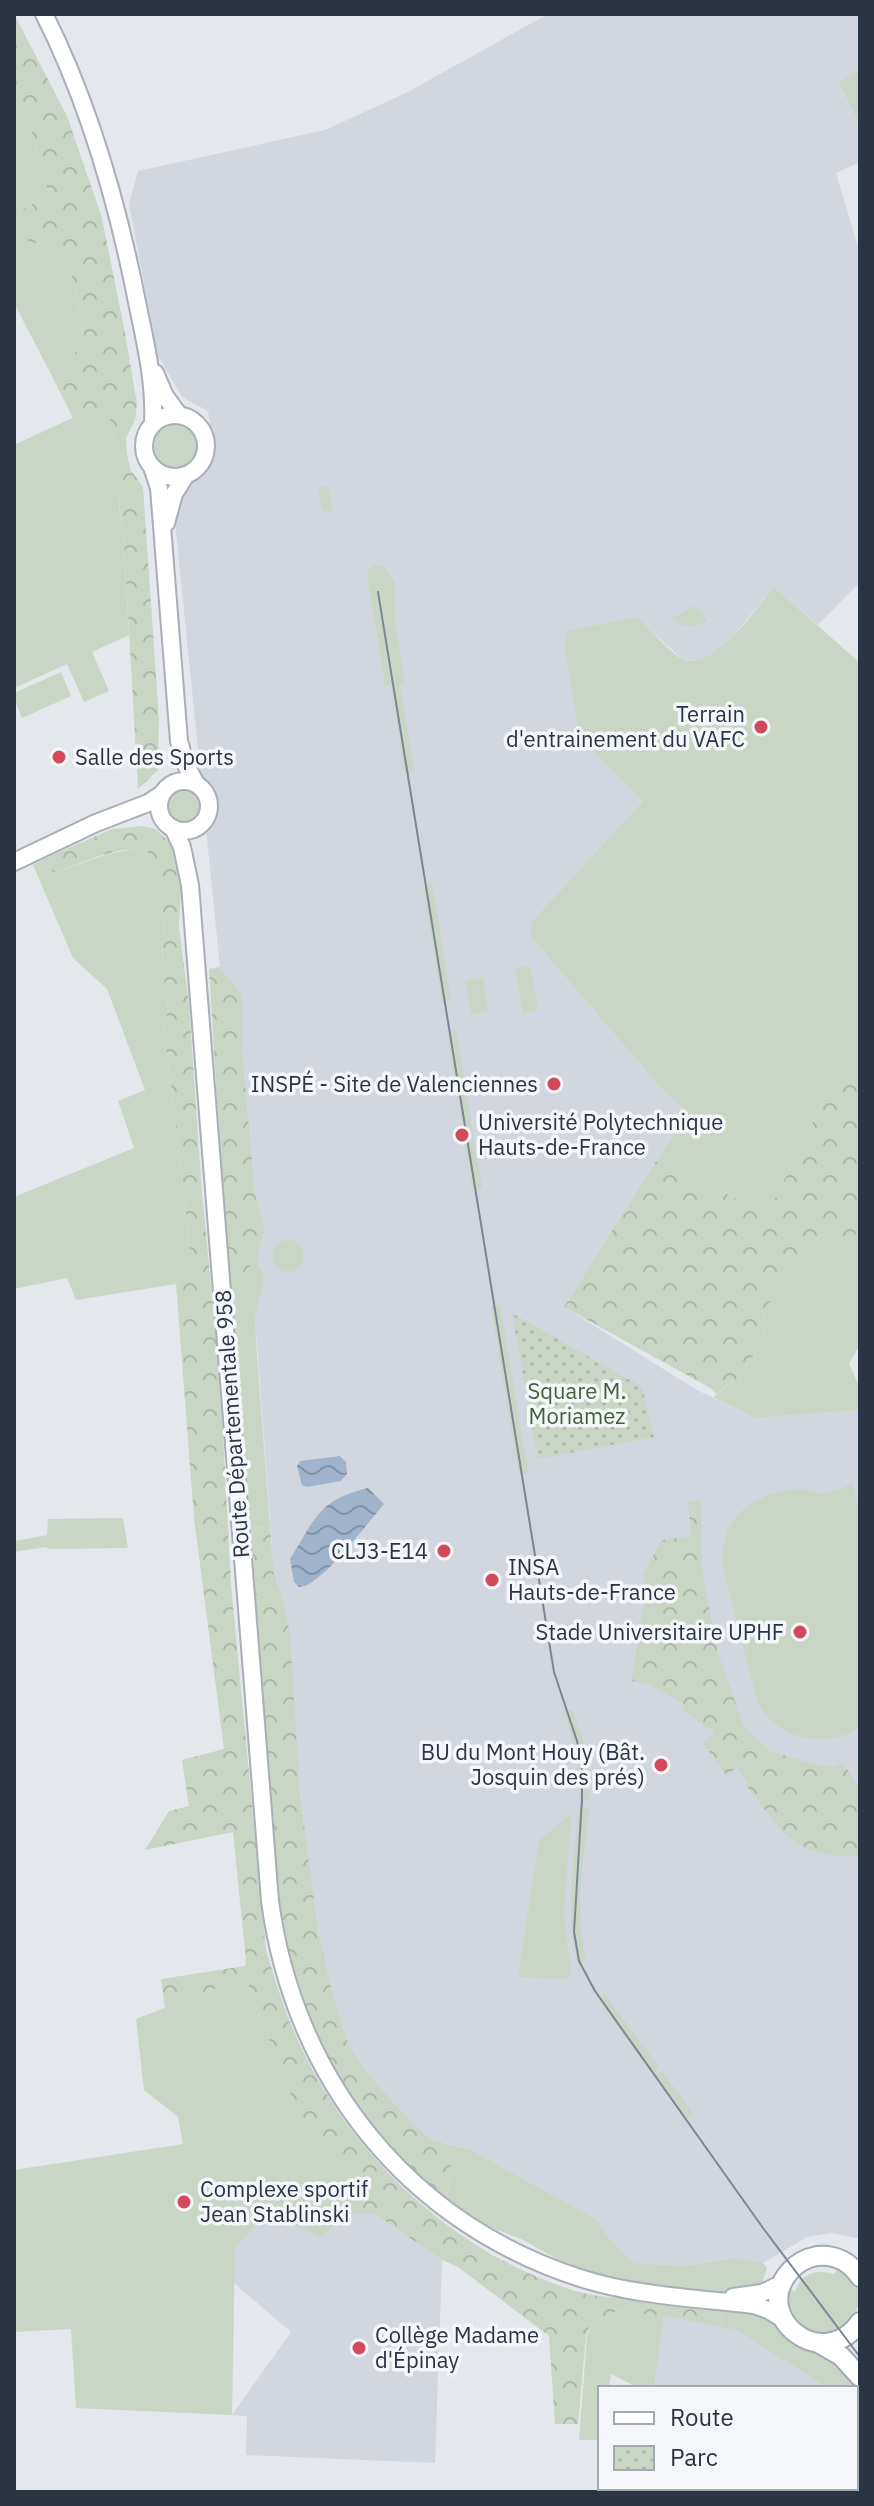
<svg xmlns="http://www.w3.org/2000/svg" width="874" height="2506" viewBox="0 0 874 2506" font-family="'IBM Plex Sans',sans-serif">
<defs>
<pattern id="forest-crowns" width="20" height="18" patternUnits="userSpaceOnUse" patternTransform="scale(2)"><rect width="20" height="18" fill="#c9d6c5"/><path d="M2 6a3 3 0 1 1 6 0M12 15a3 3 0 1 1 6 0" fill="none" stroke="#adb8ab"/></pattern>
<pattern id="park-dots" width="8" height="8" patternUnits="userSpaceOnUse" patternTransform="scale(2)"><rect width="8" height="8" fill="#c9d6c5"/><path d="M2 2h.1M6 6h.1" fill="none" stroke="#adb8ab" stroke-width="1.8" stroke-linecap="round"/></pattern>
<pattern id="water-waves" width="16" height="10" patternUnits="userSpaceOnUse" patternTransform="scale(2)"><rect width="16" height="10" fill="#9fb4cc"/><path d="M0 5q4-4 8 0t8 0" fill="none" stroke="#8293a7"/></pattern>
</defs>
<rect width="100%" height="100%" fill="#e4e7ec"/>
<path fill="#d2d6de" d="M548,14H860V70L838,83L860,126V162L836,173L860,254V582L818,625L774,587L721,650L697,661L682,659L637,618L580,738L643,801L532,923L531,937L660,1087L690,1113L658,1158L564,1307L697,1390L755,1418L860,1410V2236L857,2238L831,2233L807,2237L763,2263L735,2258L683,2266L635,2263L616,2247L596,2219L471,2150L433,2140L415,2126L367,2072L349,2046L332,1991L318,1929L300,1795L282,1596L274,1574L255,1317L263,1285V1274L258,1263L259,1249L265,1228L255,1194L242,1047V996L220,967L175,522L185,490L203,474L213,444L208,411L182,397L158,356L129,204L138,171L325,130L406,93Z
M267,2213L322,2238L343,2214H375L442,2260L435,2463L246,2455L247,2416L232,2415L291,2332L234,2283L235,2248Z
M664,2316L736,2330L827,2388H654Z
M856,2407L860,2412V2492H830V2488H856Z"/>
<path fill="#c9d6c5" d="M860,70V126L838,82Z
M14,80L30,125L49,195L18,212L29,242L56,246L74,281L84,336L57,386L14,303Z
M107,402L114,443L126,438L127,454L131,472L125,468L118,497L124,543L129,635L92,652L109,691L84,702L67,664L14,688V445Z
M150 446a24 24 0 1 1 48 0a24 24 0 1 1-48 0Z
M328,486L332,510L322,512L318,488Z
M374,565L384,567L395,583V624L405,682L400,683L414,772L405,773L391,685H385L367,576L368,570Z
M774,587L860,663V1070L833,1081L767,1215L658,1158L689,1113L660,1087L531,937V923L643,801L580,738L565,647L567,631L637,617C651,630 664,646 679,657C710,678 757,607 774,587Z
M695,606L708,620C697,627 681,630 672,618Z
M61,672L71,696L22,718L14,699V693Z
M167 806a17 17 0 1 1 34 0a17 17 0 1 1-34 0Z
M140,848L149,852L164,917L162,965L168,1009L164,1028L190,1247L176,1284L76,1300L67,1278L14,1289V1197L134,1148L118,1101L145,1090L107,989L73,958L33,865L46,858L53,873L108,854Z
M432,883L451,1000L442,1002L423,885Z
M530,966L538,1010L523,1013L515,968Z
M483,978L488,1011L471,1014L465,981Z
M456,1031L482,1188L473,1190L447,1032Z
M860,1231V1344L849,1364L860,1388V1410L755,1418L713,1397L738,1378L765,1339L763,1313L800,1253L823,1234L845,1242Z
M272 1256a16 16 0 1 1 32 0a16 16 0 1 1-32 0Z
M258,1263L263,1274V1285L255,1317L257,1355L270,1527L251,1528L228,1277L246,1273L251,1264Z
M500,1304L528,1473L519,1474L491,1306Z
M853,1484L860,1510V1728C823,1749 777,1740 757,1701L722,1563C723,1547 725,1529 737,1516C751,1499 783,1487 805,1489C812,1490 817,1494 823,1493C833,1492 844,1487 853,1484Z
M123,1518L128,1548L49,1549L46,1547L14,1552V1541L47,1535L48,1519Z
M573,1710L586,1750L589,1800L579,1799C582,1768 574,1740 563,1711Z
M579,1807L589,1808C585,1853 573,1917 586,1960L579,1966C563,1921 575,1854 579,1807Z
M571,1814L564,1914L571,1973L565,1979L518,1977L539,1841Z
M245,1977L307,2137L365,2192L322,2238L267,2213L235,2248L232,2415L76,2408L71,2329L14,2332V2170L183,2144L178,2117L144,2090L136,2019Z
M604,1993L659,2067L651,2073L597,1998Z
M662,2071L694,2114L686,2120L654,2076Z
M447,2144L471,2150L596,2219L616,2247L635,2263L683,2266L735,2258L763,2263L767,2268L761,2286L730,2292L674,2291L609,2280L557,2259L521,2239L490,2227L447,2200L451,2165Z
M839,2267C870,2290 862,2309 840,2333C832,2333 819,2337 812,2335C791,2330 787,2307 788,2290L795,2291C802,2273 816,2269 834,2274Z
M617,2311L664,2316L654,2388H639L611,2374L609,2388H600V2440H579L587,2336L591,2323Z
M722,2311L769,2314L795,2344L806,2349L827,2353L860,2385V2412L856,2407V2388H827L736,2330L720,2327Z"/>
<path fill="url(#forest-crowns)" d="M14,14L67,116L102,218L125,333L137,404L135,420L126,438L114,443L107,403L73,418L57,386L84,336L74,281L56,246L29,242L17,227L18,212L49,195L30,125L14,80Z
M126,468L133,473L143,487L159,720L158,770L138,789L124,543L115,469Z
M141,826L156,829L170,843L177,859L181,885L179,927L189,1005L202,1193L220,1378L231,1584L266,1950C276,1983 286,2016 301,2047C355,2161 461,2259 583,2293C607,2299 631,2298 656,2300C678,2303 700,2308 722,2311L720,2327L664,2316L617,2311L591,2323L586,2336L578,2424H555L549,2336L458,2267L442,2260L375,2214H343L364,2192L307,2137L245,1977L165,2008L161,1979L245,1966L246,1960L233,1832L145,1850L169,1811L189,1806L182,1760L224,1749L194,1518L176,1284L190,1247L164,1028L168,1009L162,965L164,917L148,852C127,841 76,865 53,873L46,858L112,829Z
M220,967L242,995V1047L255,1194L265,1228L259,1249L258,1263L251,1264L246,1273L228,1277L209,969Z
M860,1070V1231L845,1243L823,1234L800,1253L763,1313L765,1339L738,1378L716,1394L712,1389L564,1307L658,1158L767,1215L833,1081Z
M701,1501L702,1570L718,1653L744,1727L770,1751L817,1765L834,1767L843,1763L860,1789V1857C791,1856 785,1835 746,1785L748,1783L737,1768L726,1775L703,1743L714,1734L711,1728L708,1729L682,1709L684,1704L648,1684L632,1681L643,1605L652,1602V1596L647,1594L643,1574L662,1540L691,1536L688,1502Z
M270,1527L274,1574L282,1596L290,1634L300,1795L318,1929L332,1991L349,2046L367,2072L415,2126L433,2140L447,2144L451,2165L447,2199L430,2188L392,2150L344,2089L315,2037L292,1983L276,1886L251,1528Z"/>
<path fill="url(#park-dots)" d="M512,1313L642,1387L654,1437L538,1459Z"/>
<path fill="url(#water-waves)" d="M340,1456L346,1462L347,1474L341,1481L307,1487L302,1485L297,1466L300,1461Z
M368,1488L384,1504C369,1521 319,1589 299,1587L294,1582L290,1559C316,1518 318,1500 368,1488Z"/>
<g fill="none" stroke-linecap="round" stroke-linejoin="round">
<g stroke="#a9aeb7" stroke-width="20">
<path id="secondary" d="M44,14C89,103 119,209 138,307C146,345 155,384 153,423
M155,373L165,396L179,415
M144 446a31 31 0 1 1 62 0a31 31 0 1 1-62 0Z
M152,467L159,488L179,741L186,765L196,784
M166,523L174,494L186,475
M159 806a25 25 0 1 1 50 0a25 25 0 1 1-50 0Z
M173,828L182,847L190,885L270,1901C294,2079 407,2222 580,2278C636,2296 696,2298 754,2305L768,2310L783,2319
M14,862L96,823L148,803L162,794
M733,2297L762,2293L781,2284"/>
</g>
<g stroke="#a3abb8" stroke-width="22">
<path id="primary" d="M860,2277C850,2262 835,2254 817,2256C806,2258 797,2263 790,2271C750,2316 822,2375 860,2322
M818,2343L841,2356L860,2377"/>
</g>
<use href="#secondary" stroke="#fff" stroke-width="16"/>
<use href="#primary" stroke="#fff" stroke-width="18"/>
<path stroke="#7d8696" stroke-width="2" d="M378,592L554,1672L577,1741L582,1767V1799L574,1932L579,1961L595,1991L763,2228L860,2357"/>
</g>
<g fill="#d1495b" stroke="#f4f6f9" stroke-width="3">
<circle cx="761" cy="727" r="8"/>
<circle cx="59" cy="757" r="8"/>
<circle cx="554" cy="1084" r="8"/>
<circle cx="462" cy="1135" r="8"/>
<circle cx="444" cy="1551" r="8"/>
<circle cx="492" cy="1580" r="8"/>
<circle cx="800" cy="1632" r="8"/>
<circle cx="661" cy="1765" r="8"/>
<circle cx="184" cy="2202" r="8"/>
<circle cx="359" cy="2348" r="8"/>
</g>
<g text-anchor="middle" stroke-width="7" stroke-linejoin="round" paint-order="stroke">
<g font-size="22" fill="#2b3445" stroke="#f4f6f9" text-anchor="end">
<text x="745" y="722">Terrain<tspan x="745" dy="25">d'entrainement du VAFC</tspan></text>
<text x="75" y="765" text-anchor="start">Salle des Sports</text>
<text x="538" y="1092">INSPÉ - Site de Valenciennes</text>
<text x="478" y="1130" text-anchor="start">Université Polytechnique<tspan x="478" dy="25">Hauts-de-France</tspan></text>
<text x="428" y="1559">CLJ3-E14</text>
<text x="508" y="1575" text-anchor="start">INSA<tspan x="508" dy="25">Hauts-de-France</tspan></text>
<text x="784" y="1640">Stade Universitaire UPHF</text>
<text x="645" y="1760">BU du Mont Houy (Bât.<tspan x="645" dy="25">Josquin des prés)</tspan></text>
<text x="200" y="2197" text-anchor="start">Complexe sportif<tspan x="200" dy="25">Jean Stablinski</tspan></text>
<text x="375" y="2343" text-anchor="start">Collège Madame<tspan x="375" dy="25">d'Épinay</tspan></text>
</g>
<g font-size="22" fill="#3f6138" stroke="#f4f6f9">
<text x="577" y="1399">Square M.<tspan x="577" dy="25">Moriamez</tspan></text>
</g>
<g font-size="22" fill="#2b3445" stroke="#f4f6f9">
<text transform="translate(232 1424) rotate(-94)" y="8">Route Départementale 958</text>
</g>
</g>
<rect width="874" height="2506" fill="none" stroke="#2b3445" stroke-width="32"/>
<rect x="598" y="2386" width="260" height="104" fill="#f4f6f9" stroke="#a4a8b1" stroke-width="2"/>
<rect x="614" y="2412" width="40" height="12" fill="#ffffff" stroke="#a4a8b1" stroke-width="2"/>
<text x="670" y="2426" font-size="24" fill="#2b3445">Route</text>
<rect x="614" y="2446" width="40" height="24" fill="url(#park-dots)" stroke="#a4a8b1" stroke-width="2"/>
<text x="670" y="2466" font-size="24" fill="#2b3445">Parc</text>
</svg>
